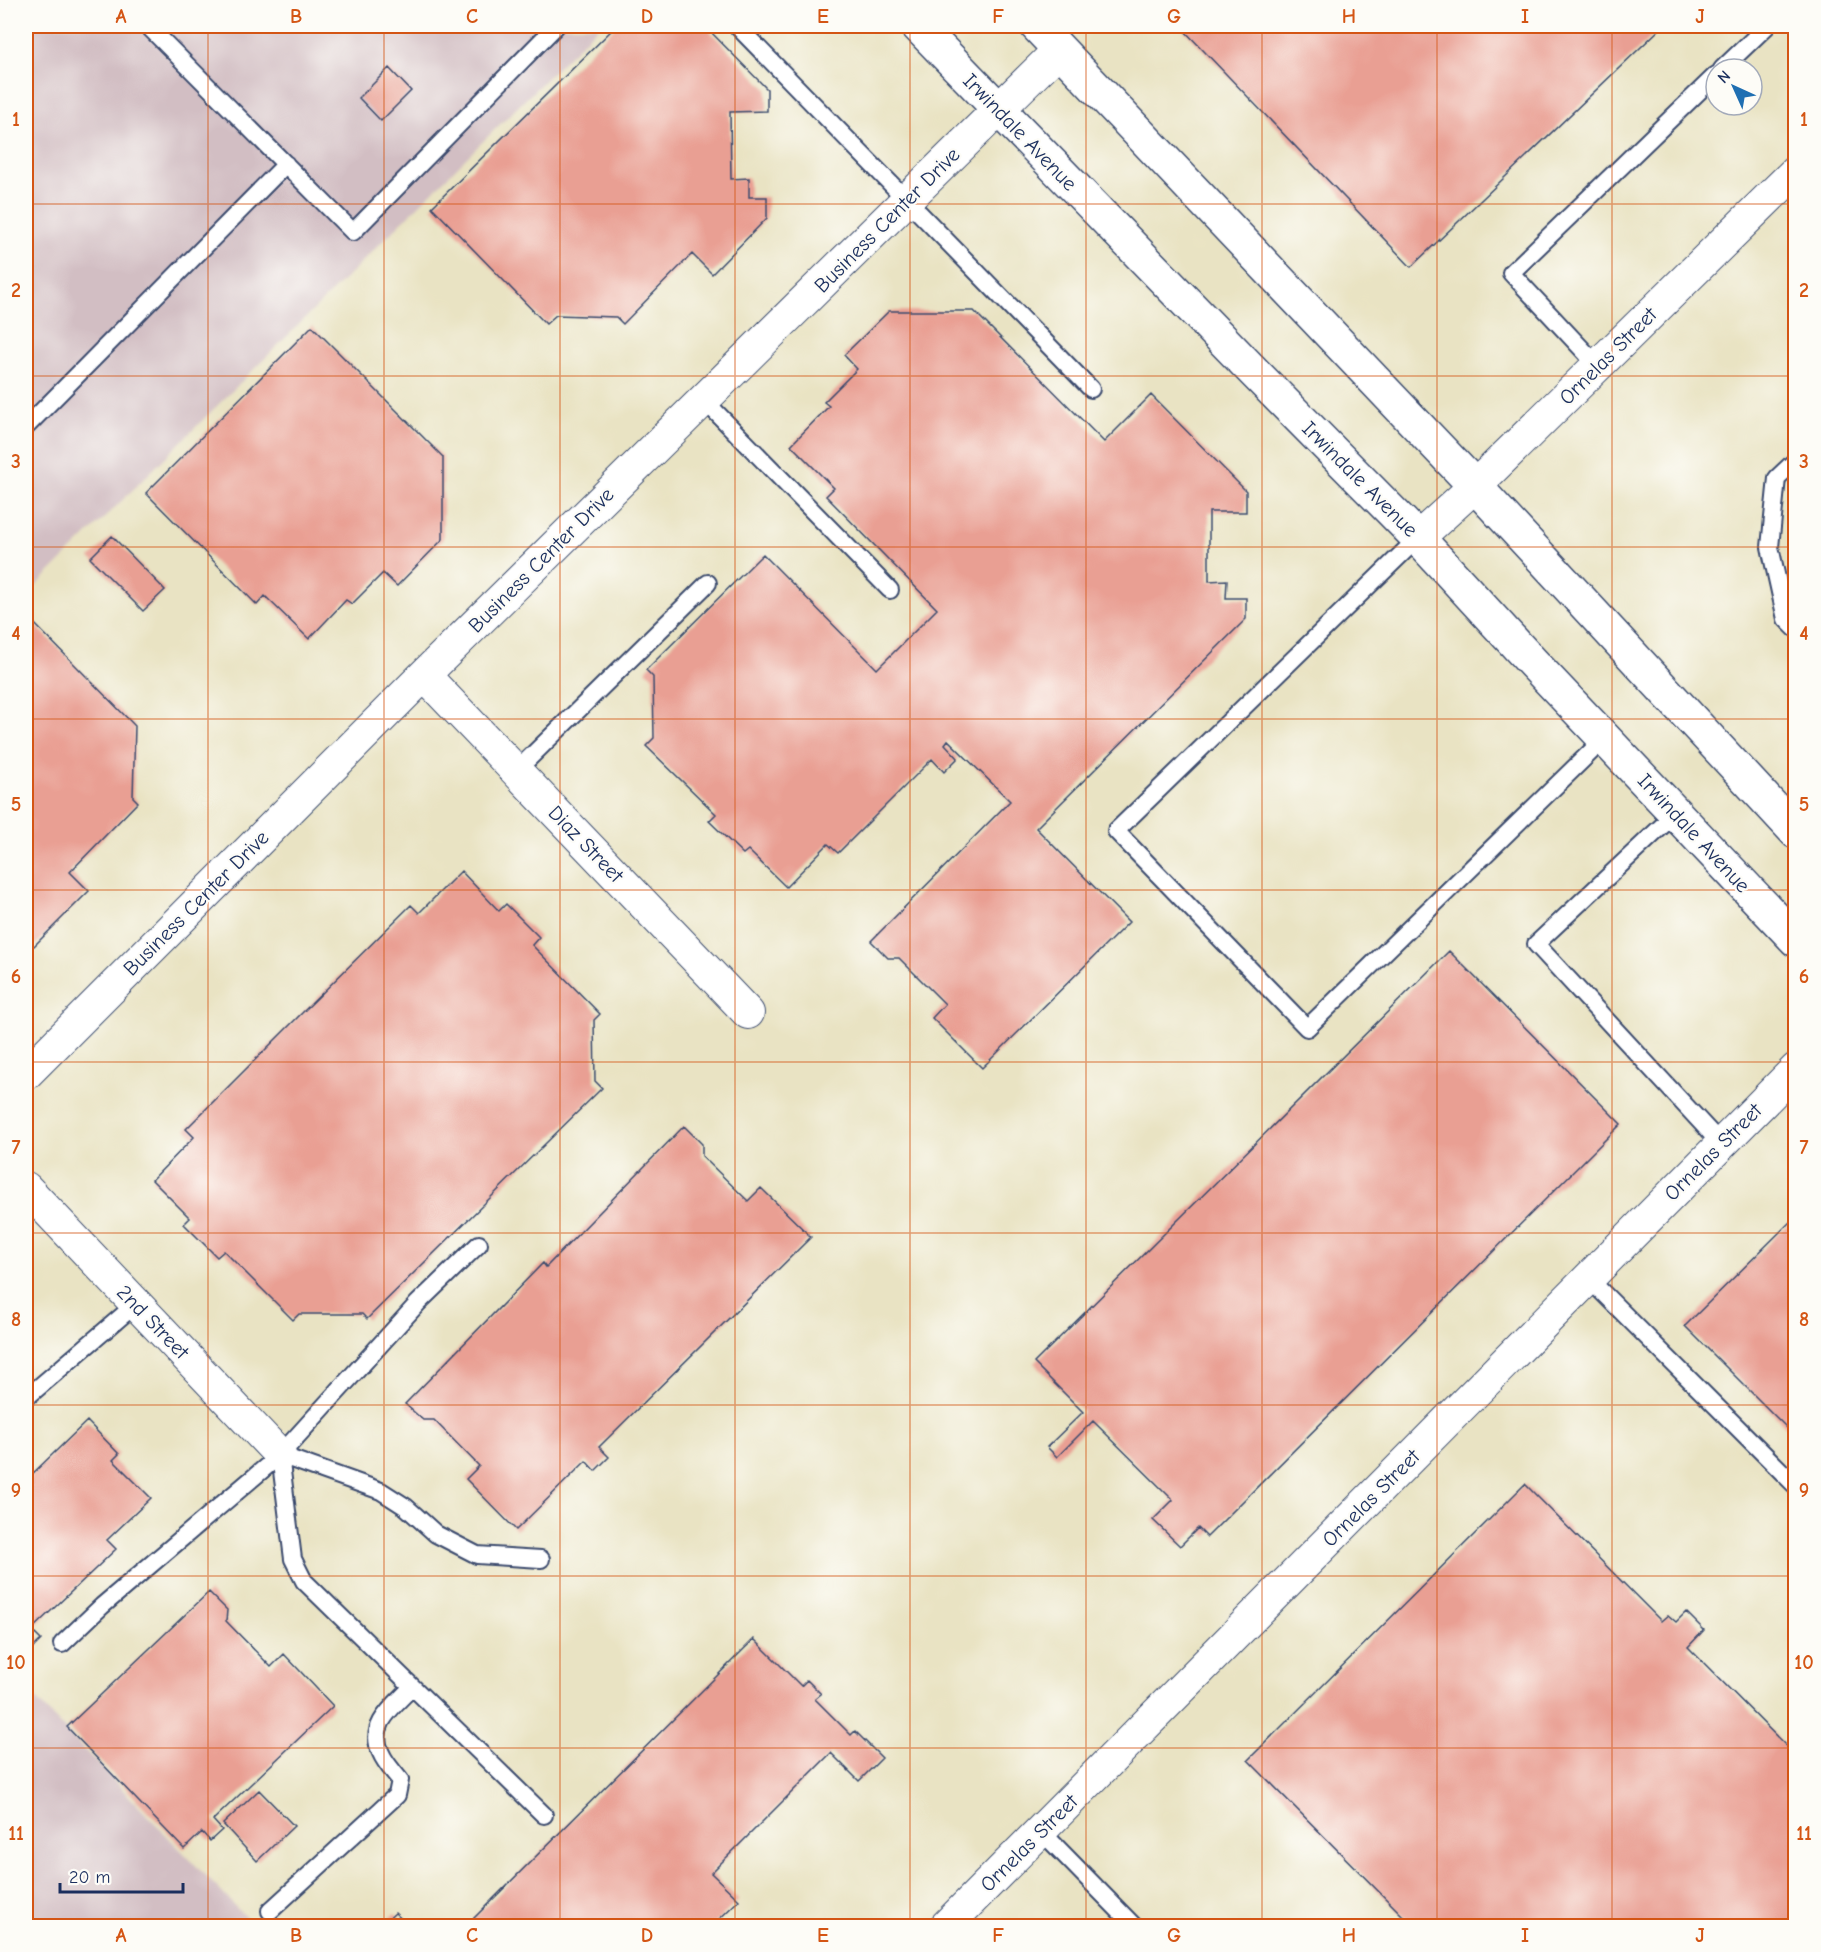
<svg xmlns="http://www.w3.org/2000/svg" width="1821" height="1952" viewBox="0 0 1821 1952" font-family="'Comic Neue',sans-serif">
<rect width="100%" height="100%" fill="#fdfcf7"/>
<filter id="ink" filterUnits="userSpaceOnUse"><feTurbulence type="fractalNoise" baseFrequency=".0167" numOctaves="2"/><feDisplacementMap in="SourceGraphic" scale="12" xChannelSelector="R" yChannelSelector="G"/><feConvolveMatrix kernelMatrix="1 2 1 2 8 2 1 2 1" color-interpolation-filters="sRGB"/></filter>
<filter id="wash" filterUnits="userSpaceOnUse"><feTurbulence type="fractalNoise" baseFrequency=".008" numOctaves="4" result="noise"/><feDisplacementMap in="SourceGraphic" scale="24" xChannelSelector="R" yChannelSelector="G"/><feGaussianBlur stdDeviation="1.35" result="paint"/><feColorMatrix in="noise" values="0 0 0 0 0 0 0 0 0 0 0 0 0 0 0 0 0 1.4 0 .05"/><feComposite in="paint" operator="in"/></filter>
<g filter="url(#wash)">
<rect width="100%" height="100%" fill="#e9e3c3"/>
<path fill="#d2bec3" d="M26,26H599L26,596Z
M26,1689L254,1926H26Z"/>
<g id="blocks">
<path fill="#e99f93" d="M616,26H705L767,89V111L730,112L731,179L749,178V197H767V218L712,274L692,254L623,324L616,317L556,315L546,324L432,207Z
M1180,26H1663L1411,267Z
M389,68L411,91L381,121L359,98Z
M889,311H974L1104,442L1151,395L1246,491V512H1209V581L1227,580L1226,598H1246V619L1036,828L1129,922L982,1068L932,1018L945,1004L899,958H888L871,941L1010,801L948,740L945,744L958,758L944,772L932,759L838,853L828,844L786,887L748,850L743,854L709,821L716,814L646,746L654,738L653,677L646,670L763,554L877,669L937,609L826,496L834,488L791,445L829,406L824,402L857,369L844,355Z
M312,326L443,457V539L397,586L383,573L352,604L346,600L309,639L265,596L257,605L146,493Z
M112,536L165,590L143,611L90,558Z
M26,615L135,726L133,797L138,802L70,872L89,891L34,946H26Z
M461,871L499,911L506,904L539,937L532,945L600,1014L594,1020L595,1081L602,1088L367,1319L362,1314H299L293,1320L224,1251L217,1257L184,1224L190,1218L152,1180L194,1137L186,1129L302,1013L411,905L419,913Z
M1449,951L1621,1124L1207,1537L1198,1528L1180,1546L1153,1520L1173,1500L1093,1421L1057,1457L1047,1447L1083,1412L1034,1363Z
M684,1126L702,1144V1156L748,1201L761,1188L811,1237L599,1447L609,1457L595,1471L586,1461L516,1530L466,1479L479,1466L434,1420H423L405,1404L543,1263L546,1267Z
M1792,1220L1796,1224V1437L1685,1326Z
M87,1421L119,1454L113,1460L151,1498L107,1540L116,1549L31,1630L41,1640L26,1655V1480Z
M1525,1484L1661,1621L1668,1615L1676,1622L1686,1612L1704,1630L1688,1647L1796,1756V1926H1413L1248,1760Z
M209,1592L227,1610L226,1621L271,1667L284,1654L333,1706L213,1820L222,1830L210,1841L202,1832L184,1849L67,1727Z
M754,1639L801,1686L807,1680L821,1694L815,1699L851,1735L855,1731L882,1758L859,1781L831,1753L711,1873L739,1900L712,1926H466Z
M259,1790L294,1826L257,1861L223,1824Z
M395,1913L409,1926H381Z"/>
</g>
</g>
<g filter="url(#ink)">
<use href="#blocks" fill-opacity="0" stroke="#3a4a6d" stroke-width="1.5"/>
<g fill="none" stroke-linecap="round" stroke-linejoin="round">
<g stroke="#3a4a6d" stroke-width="20">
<path id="lane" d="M148,26L353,232L556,26
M737,26L1091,389
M1722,69L1767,26
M1598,366L1511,273L1716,75
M704,400L890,590
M26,427L286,164
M1796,460L1777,478L1770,547L1786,619L1796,629
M1418,538L1116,831L1307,1028L1605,738
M516,771L708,583
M1676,813L1536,944L1721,1144
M1588,1278L1796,1486
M26,1398L136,1304
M280,1455L293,1559L304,1581L544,1815
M280,1455L381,1491L406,1507L436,1534L477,1555L541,1559
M62,1644L102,1606L280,1455L418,1303L479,1244
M1041,1831L1134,1926
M270,1911L397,1795L400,1780C394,1772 385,1763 381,1753C367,1725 394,1706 412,1687"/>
</g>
<g stroke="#3a4a6d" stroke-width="34">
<path id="street" d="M1418,538L1475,486L1796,171
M424,675L748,1013
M26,1074L424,675L1059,50
M26,1188L280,1455
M946,1926L1796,1069"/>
</g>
<g stroke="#3a4a6d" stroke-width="36">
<path id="primary" d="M918,26L1255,373L1418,538L1533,663L1796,940
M1037,26L1475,486L1796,832"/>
</g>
<use href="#lane" stroke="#fff" stroke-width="16"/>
<use href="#street" stroke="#fff" stroke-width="32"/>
<use href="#primary" stroke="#fff" stroke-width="33"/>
</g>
</g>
<path fill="none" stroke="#d45514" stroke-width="1.5" stroke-opacity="0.55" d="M208,26V1926M384,26V1926M560,26V1926M735,26V1926M910,26V1926M1086,26V1926M1262,26V1926M1437,26V1926M1612,26V1926M26,204H1796M26,376H1796M26,547H1796M26,719H1796M26,890H1796M26,1062H1796M26,1233H1796M26,1405H1796M26,1576H1796M26,1748H1796"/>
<g text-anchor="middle" stroke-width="4.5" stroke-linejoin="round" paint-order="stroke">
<g font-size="21" fill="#1b2f5e" stroke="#fdfcf7">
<text transform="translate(1020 132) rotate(46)" y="7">Irwindale Avenue</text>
<text transform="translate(887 220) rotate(-45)" y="7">Business Center Drive</text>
<text transform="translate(1608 356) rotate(-45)" y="7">Ornelas Street</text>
<text transform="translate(1360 479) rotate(45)" y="7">Irwindale Avenue</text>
<text transform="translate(541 560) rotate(-45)" y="7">Business Center Drive</text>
<text transform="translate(1694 833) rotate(47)" y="7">Irwindale Avenue</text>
<text transform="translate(586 844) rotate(46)" y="7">Diaz Street</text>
<text transform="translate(196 903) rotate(-45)" y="7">Business Center Drive</text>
<text transform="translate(1713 1152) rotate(-45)" y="7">Ornelas Street</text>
<text transform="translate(153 1322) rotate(46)" y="7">2nd Street</text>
<text transform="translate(1371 1498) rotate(-45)" y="7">Ornelas Street</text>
<text transform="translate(1029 1843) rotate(-45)" y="7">Ornelas Street</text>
</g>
</g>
<rect width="1821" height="1952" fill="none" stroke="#fdfcf7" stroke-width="66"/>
<g transform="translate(1734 87) rotate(315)"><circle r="28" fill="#fdfcf7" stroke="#a3aaba" stroke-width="1.5"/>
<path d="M0-4.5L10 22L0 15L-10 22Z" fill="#1f6fb2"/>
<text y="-9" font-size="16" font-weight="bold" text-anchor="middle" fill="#1b2f5e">N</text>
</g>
<path d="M60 1883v9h123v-9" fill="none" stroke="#1b2f5e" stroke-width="3"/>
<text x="69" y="1883" font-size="18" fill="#1b2f5e" stroke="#fdfcf7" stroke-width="4.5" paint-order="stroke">20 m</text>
<rect x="33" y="33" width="1755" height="1886" fill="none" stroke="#d45514" stroke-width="2"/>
<g font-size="20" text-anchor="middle" font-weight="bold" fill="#d45514">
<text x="121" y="23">A</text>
<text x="296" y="23">B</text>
<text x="472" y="23">C</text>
<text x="647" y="23">D</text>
<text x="823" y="23">E</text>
<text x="998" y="23">F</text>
<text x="1174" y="23">G</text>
<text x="1349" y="23">H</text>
<text x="1525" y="23">I</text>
<text x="1700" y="23">J</text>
<text x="16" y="126">1</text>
<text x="1804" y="126">1</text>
<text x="16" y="297">2</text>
<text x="1804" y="297">2</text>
<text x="16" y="468">3</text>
<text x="1804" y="468">3</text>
<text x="16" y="640">4</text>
<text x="1804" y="640">4</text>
<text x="16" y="811">5</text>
<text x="1804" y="811">5</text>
<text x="16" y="983">6</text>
<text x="1804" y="983">6</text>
<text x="16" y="1154">7</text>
<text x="1804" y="1154">7</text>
<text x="16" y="1326">8</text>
<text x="1804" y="1326">8</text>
<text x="16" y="1497">9</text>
<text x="1804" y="1497">9</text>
<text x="16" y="1669">10</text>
<text x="1804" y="1669">10</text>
<text x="16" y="1840">11</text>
<text x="1804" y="1840">11</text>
<text x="121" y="1942">A</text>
<text x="296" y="1942">B</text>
<text x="472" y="1942">C</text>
<text x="647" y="1942">D</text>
<text x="823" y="1942">E</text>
<text x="998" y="1942">F</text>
<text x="1174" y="1942">G</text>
<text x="1349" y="1942">H</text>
<text x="1525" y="1942">I</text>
<text x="1700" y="1942">J</text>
</g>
</svg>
